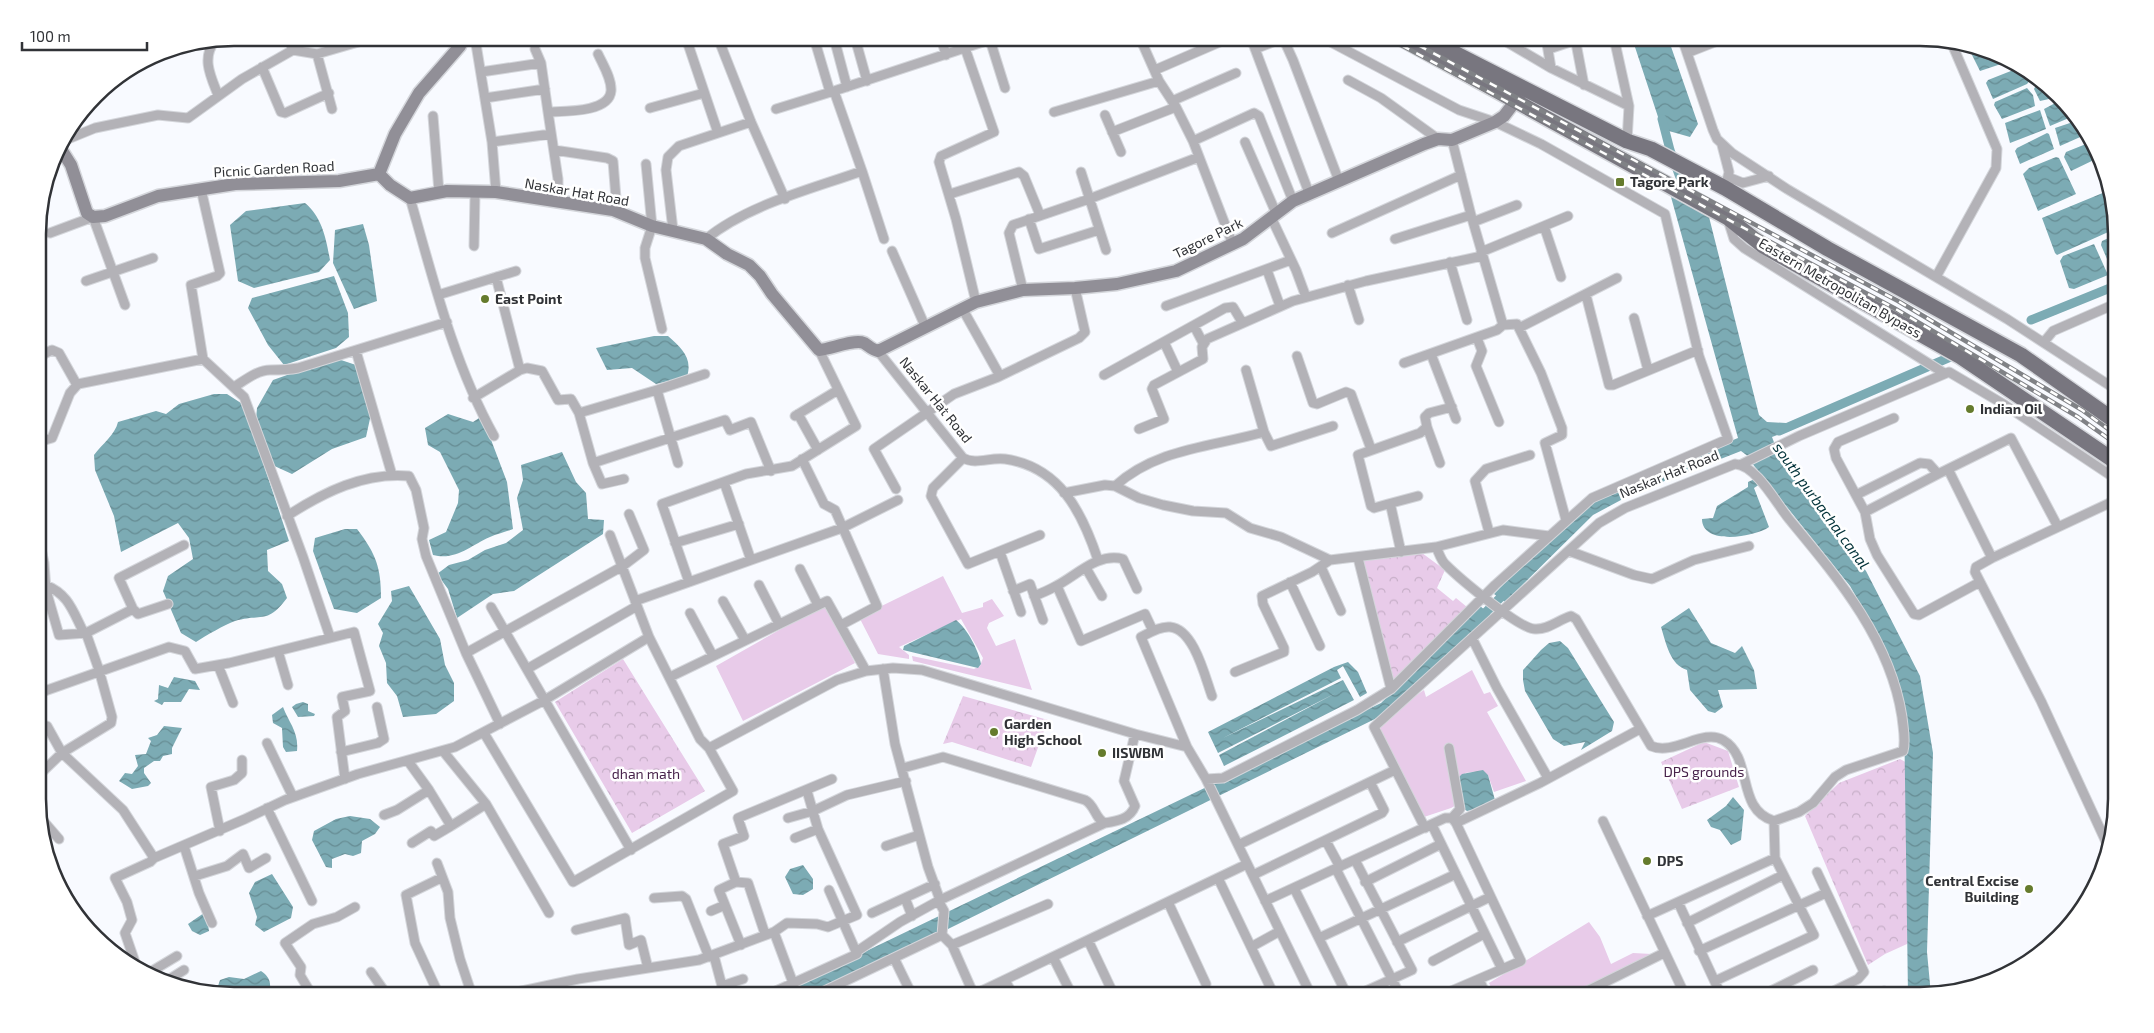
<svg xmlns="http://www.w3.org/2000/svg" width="2154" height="1033" viewBox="0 0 2154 1033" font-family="'Exo 2',sans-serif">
<defs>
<pattern id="park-crowns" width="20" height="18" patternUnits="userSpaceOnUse" patternTransform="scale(1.25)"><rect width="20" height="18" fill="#e8cbe9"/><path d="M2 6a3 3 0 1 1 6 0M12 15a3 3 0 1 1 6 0" fill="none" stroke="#c7afc8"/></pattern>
<pattern id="water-waves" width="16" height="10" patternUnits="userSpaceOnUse" patternTransform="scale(1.25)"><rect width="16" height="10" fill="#7cabb4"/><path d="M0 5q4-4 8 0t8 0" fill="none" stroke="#668c93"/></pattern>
</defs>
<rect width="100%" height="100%" fill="#f8faff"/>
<path fill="url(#park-crowns)" d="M1422,553L1445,570L1437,588L1453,601L1456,598L1467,607L1393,682L1362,560Z
M623,659L705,791L632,833L555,702Z
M963,696L1048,720L1031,767L952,742L943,744Z
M1704,742L1728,751L1739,787L1682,809L1661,762Z
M1900,759L1920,770L1918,939L1885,954L1868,965L1805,816L1839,783Z"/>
<path fill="#e8cbe9" d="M943,576L962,613L983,607V603L992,599L1004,616L989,623L987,628L996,646L1015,639L1032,690L913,661L912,656L974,669L980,666L983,658L961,619L899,647L909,655V659L878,654L859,617Z
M825,604L855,663L743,721L716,666Z
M1472,670L1484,694L1490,692L1498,706L1487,712L1526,781L1494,792L1488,775L1479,771L1465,773L1462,802L1451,808L1424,817L1376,722L1424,690L1426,697Z
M1589,922L1600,937L1611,964L1633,953L1652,954L1568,995H1495L1489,983Z"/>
<path fill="url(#water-waves)" d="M1632,38H1668L1698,124L1690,137L1662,129Z
M1968,47L1995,53L2010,61L1980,71Z
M2021,67L2039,78L2031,79L2027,84L1993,99L1986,83L1988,80Z
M2042,81L2058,97L2040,101L2034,89L2037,83Z
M2027,88L2033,95L2035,106L2002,119L1994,105L1995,102Z
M2061,100L2076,115L2050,126L2044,109Z
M2040,110L2046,129L2010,143L2005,123Z
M2079,120L2087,134L2060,146L2055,128Z
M2047,133L2049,134L2054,149L2020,164L2015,151L2017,148Z
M2091,142L2098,158L2071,171L2064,157L2066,152Z
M2056,157L2059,158L2076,194L2038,211L2023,174L2029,168Z
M2110,190L2115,209V229L2057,255L2055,253L2042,218Z
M1671,197L1708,213L1759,415L1767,422L1786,423L1791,430L1772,437L1775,445L1749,457L1741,451L1634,493L1593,515L1505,602L1494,594L1577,509L1603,493L1738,438Z
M305,203C322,217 326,238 330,260L319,272L254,288L238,281L230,225L246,211Z
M363,224L369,245L377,301L354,309L333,263L335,230Z
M2115,235V272L2113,273L2101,245L2102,241Z
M2094,244L2108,275L2074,289L2069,288L2060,261L2063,256Z
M334,276L348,313L349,337L336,348L284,365L268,345L248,308L252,298Z
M654,336H668C681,348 693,357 687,377L656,384L632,368L607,370L596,348Z
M335,358L356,365L371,414L366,437L332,449L292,474L270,464L256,419L257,408L273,380Z
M214,394H227L244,405L289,541L267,550L268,571L282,584L287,598C267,625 262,613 235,621C224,625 207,635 196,642L181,633L163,591L168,576L193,559L189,538L178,523L121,552L114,516L95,470L94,455C102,444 115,435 118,422L156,411L166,414L179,404Z
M448,414L473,422L482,416L507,482L513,529C505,532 497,534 490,537C471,545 456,561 433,555L429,540L446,532L458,503L459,490L440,452L428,445L425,428Z
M562,452L576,482L586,493L588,519L604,520L603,534L514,591L493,594L457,618L448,589L437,574L449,565L468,560L485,550L506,543L523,530L517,498L523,480L521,465Z
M1773,452L1866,571L1920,676L1933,753L1927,952L1931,995H1908L1904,709L1885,647L1850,586L1751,462Z
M1757,478L1760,484L1754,488L1769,527C1755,537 1702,546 1702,519L1713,518L1717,506L1748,487V482Z
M345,529H357C376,554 381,567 381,598L357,613L334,609L313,551L315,538Z
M409,586L440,639L445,665L454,683V701L436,714L403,717L397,696L387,683L386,663L379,646L383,633L378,624L392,601L391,591Z
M1480,606L1491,615L1381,716L814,995H775L1381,703Z
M1689,608L1711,643L1735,653L1742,646L1754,670L1757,689L1718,690L1723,707L1715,713L1708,711L1690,690L1687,670C1670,665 1666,643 1661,627Z
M956,620C967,628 979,651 981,664L978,668L903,650L904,646Z
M1560,641L1568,648L1614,722L1612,731L1581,750L1585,742L1564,746L1553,739L1525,691L1523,680V670L1541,650L1549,643Z
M1348,662L1358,672L1367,693L1360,697L1343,666L1337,670L1341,678L1223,738L1343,680L1354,700L1224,766L1219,755L1336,693L1218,753L1208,732L1334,667Z
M174,677L195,681L200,690L189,689L181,702H164L162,705L154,701L158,699L159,685L168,688Z
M303,702L308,704V711L315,714L314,716L298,717L292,707L296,704Z
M283,707C289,723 299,732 297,751L286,752L283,747L282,728L273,723L272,715Z
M164,726L182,728L172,748V754L163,756L160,761H154L144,768V773L151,783L148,786L132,789L119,781L125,773L132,774L138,766L135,755L146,754L151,741L148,738L157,735Z
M1483,770L1488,775L1495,800L1486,807L1467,811L1464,809L1457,779L1462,774Z
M1733,797L1744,810L1741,840L1731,845L1720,830L1711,827L1707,820L1726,806Z
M350,816L370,819L380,827L375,834L362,841L361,853L353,856L345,854L332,859V868L326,867L312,840L314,831L336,819Z
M803,865L813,879V889L803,895L793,894L785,877L790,869Z
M272,874L293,907L291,918L264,932L255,925L257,917L249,893L255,882Z
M204,913L207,919L209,931L200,935L192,931L188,924Z
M261,971C269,976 272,983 269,992C251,998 234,995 216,992L220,980L229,977L244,979Z"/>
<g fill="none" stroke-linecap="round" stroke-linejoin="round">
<path stroke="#7cabb4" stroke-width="9" d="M1662,119L1670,150L1686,194
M2031,320L2115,286
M1779,431L1955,355
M1479,619L1507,591"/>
<g stroke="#d4d6db" stroke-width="11">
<path id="street" d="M288,38L293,50
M475,38L492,142L496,192
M686,38L718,133
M718,38L751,122L785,199
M814,38L830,92
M834,38L847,87
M855,38L867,81
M941,38L946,55
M1140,38L1159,81L1176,107L1193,141L1233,245
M1251,38L1309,193
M1500,38L1551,68L1629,106L1627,141
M1546,38L1551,68
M1575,38L1584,85
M1614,38L1629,106
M1682,38L1713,130L1717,139L1732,153L1787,189L2007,319L2115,389
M990,40L1005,88
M215,41C201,58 211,77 218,95
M1517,47L1531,38
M965,48L994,132L941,156L939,162L956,219L976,302
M535,49L541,63L548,112
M1255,49L1283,38L1293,60L1339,181
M1549,49L1576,40
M1687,53L1725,38
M317,54L332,109
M262,67L281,112L285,113L329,93
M1155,70L1229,38
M481,72L541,63
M1348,80L1381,98L1438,139
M485,98L545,89
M1172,101L1236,73
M650,108L704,93
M776,109L834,91
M1054,112L1159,81
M1105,115L1121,152
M433,116L439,192
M1112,132L1176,107
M63,141L95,128L158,115L188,118L242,79L293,50L317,54L372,38
M1193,141L1254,113L1259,116L1293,201
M492,142L551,134
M1245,142L1276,213
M1722,145L1729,172L1725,188
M554,150L607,158L613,161L617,211
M646,164L652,226L645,248V258L662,329
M862,171L884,239
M1081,172L1106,250
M1728,177L1743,183L1769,176
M473,192L475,194L474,246
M950,194L1019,172L1024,176L1040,215
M410,198C433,278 453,362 494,436
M558,202V179L548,112C563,111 609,113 611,91C612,79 603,65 598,54
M1271,217L1296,270L1306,297
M1029,219L1039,249L1099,230
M1728,220L1734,239L1744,248L1944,373
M1473,222L1517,205
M1544,226L1568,216
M673,230L666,170L668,157L679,146L751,122
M50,233L93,217L125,305
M1332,233L1461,175
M706,239C747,205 812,189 862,171L834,91L995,38
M1395,239L1471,215
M892,251L925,326
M1481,252L1544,226L1561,277
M1450,262L1467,320
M1267,270L1280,306
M1936,277L1996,168L1997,149L1952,44
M86,281L153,258
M1348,285L1359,320
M1023,290L1009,233L1013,225L1089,199L1199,157
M438,295L516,271
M1586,295L1609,385H1613L1698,350
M1166,306L1291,260
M962,308L1000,376
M1634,318L1648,370
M1503,325L1517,324L1541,373L1562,428V435L1545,443L1566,520
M1194,326L1203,343
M1519,328L1617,278
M1477,338L1482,351L1476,366L1499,422
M1164,342L1178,372
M2044,342L2053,331L2115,304
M38,350L42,355L52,350L59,353L77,385
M356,351L392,475
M878,351L963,458C976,465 990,457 1005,459C1060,467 1082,512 1098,560
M1431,354L1456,419
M1297,356L1313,403L1317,404L1346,392L1351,394L1371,449
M203,359L244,397L303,557L330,637
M1404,363L1497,330L1503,325L1471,215L1452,140
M520,370L527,368L542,371L558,400L571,399L579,413
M1104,375L1225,308L1233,307L1242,322
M234,387C244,381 257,370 270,370C280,370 288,370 298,368L447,322
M657,390L705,374
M473,398L520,370L496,277
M798,414L818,450
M795,416L838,390
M1894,418L1838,442L1834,449L1836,458L1865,512L1870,539L1877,555L1914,614L1919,615L1980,582
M1427,427L1440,463
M1139,429L1164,419L1152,389L1154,385L1203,359L1202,347L1207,339L1293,301L1366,281L1482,256
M1264,432L1271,446L1333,426
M38,442L52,438L70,393L78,384L203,359L191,285L217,276L220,273L201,189
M963,458L933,488L931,496L968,564L1040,535
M802,459L824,504L835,510L877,606L841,625
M593,463L602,484L624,479
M678,463L657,390L579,413L593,463L725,420L730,430L751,422L771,471
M1742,464L1799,436L1949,372L2005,405L2116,479
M1948,469L1992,558
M724,482L751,560
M1115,486C1157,448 1212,447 1264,432L1246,370
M896,489L874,449L954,394L998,377L1079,338L1085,332L1075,288
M1064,493L1105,485L1115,486L1139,498L1163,505L1193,511L1226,513L1250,528L1281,537L1330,560L1436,547C1439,553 1441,560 1445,564C1458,577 1519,629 1535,629C1548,630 1558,620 1571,616L1576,619L1651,746C1674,756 1703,728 1723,740C1754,758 1735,809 1774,821L1799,812L1813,803L1835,777L1846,770L1903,751C1906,740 1903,728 1902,717C1890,639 1837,577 1789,519C1776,503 1756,465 1735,464L1625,508L1599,523L1374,727L1425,828
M1856,495L1920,463L1929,464L1938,474L2011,438L2058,527
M1388,504L1418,496
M1865,512L1938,474
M287,516C324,492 364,472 409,476L416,490L424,528L422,539L426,556L466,653L500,724
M1489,532L1475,481L1486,469L1530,455
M610,535L649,637L700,739L709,748L837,680L866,671L893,668L922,670L1135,734L1187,747L1206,779L1311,995
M39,540L44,563L46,590L59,635L86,633
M675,543L739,524
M1436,547L1503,530L1549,536
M1569,551L1634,575L1652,579L1694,560L1749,546
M1000,552L1021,612
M1401,552L1391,507L1388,504L1374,508L1371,506L1358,455L1420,433L1427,427L1425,417L1429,413L1452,407
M1358,558L1391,689
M1321,567L1341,611
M1086,568L1102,596
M800,569L818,605
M689,582L842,528L898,500
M1290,582L1320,646
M45,585C69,594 73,612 84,633
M759,585L779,624
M1057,586L1081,641L1145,614L1153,631
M1013,591L1030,584L1043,620
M1034,596C1042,593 1049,590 1056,586C1076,576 1098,552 1123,559L1137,589
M635,601L689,582L662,504L746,474L792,466L856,426L819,350
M723,601L745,640
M491,607L631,850
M133,609L138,614L168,604
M690,613L713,656
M1472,638L1497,688L1548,778
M278,651L288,685
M466,653L623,566L644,550L629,514
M218,665L233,703
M527,669L637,606
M1235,672L1284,652V648L1263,604L1262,596L1312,572L1330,560
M670,677L827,601L866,671
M39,693L169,647L185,651L195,669L229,663L354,632L370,691L342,697L345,711L337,717L345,779
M47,726L62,753L111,723L112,717L99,670L86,633L133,609L119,578L184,545
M484,733L573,882L733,791L709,748
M267,743L293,797
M1187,747L1141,637C1149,633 1160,626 1170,627C1194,629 1205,677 1212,696
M1449,748L1460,809L1452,818
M443,751L486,804L549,913
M341,752L378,743L384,739L377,707
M408,761L429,790
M903,768L943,757L1085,800C1095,805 1095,819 1105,823
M39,775L62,753L123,810L154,858L245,819L285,800L358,774L455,747L543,701L649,637
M1206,779L1223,778L1357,710L1391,689L1495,585L1592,498L1728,439L1699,356L1665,214L1541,144L1495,122L1459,110L1323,38
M267,808L312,901
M384,815L397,810L429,790L451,826L434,836L431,831L412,843
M39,816L59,839
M788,818L813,811L847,795L906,781
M1603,821L1685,995
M1456,823L1540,783L1640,729
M1432,825L1502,969
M451,826L486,804
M220,831L211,787L234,780L242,773V760
M795,838L818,829
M1326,841L1340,867
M2107,844L2041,701L1975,572L1976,567L1992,558L2116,500
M1238,845L1395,770
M184,846L199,893L212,923
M886,846L919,835
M1355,860L1412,970L1357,995
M437,863L448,892L450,918L460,959L472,995
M1336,869L1400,995
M54,872L84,924
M1817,872L1864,972L1858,979L1826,995
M1253,875L1382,813L1384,810L1370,782
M195,876L227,866L243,854L249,868L266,858
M1218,878L1274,995
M736,882L748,883L765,934
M1365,882L1441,844
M1294,888L1347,995
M654,898L682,896L686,899L709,957
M905,898L912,916
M940,900L1105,823C1118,821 1130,819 1135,806L1124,781L1135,734
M1265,901L1445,818H1452L1456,823L1521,961L1442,995
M1168,902L1206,984
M1678,902L1721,995
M711,911L725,905
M872,913L935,884
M1647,916L1775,858
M1687,923L1783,875
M576,930L625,918L629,945L641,940L648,968
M774,932L793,983
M942,935L952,945L974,995
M1319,938L1456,874
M1088,940L1114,995
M1397,942L1490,897
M741,945L719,890L736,882L723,844L744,836L738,818L832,779
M952,945L1048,904
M1251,947L1280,931
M1699,951L1826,893
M856,952L900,922L940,900L928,867L895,744L883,669
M714,956L722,986L743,979
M1053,957L1072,995
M894,958L912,995
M1433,961L1484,934
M137,968L125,933L132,920L127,902L115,878L150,862L154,858
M371,972L387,995
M147,974L177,956
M1479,979L1486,995
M1005,980L1013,995
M1715,981L1814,935L1775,858L1774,821
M165,982L184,970
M312,995L300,975L301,967L285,943L313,924L337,917L355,907
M439,995L415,943L406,895L441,878
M503,995L578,979L699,960L774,932L787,923L817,924L828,927L857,915L818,829L807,791
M767,995L857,954L829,890
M816,995L942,935L944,911L939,902
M973,995L1247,864
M1579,995L1664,953
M1763,995L1813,970
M1876,995L1884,991"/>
</g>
<g stroke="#d4d6db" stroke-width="15">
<path id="secondary" d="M59,146L71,165L87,213L93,217L105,216L158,196L235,184L339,181L379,174L395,134L419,93L460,46L462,38
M379,174L390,185L410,198L447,191L496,192L613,210L652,226L706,239L727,254L749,265L760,276L772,294L819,350C831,349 854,339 864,343C869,346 872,350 878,351L976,302L1023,290L1075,288L1117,284L1176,271L1243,239L1293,201L1424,144L1438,139L1452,140L1495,122L1504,116L1520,95"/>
</g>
<g stroke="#d4d6db" stroke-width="18">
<path id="primary" d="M1401,38L1728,218L1763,246L1961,357L2116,462
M1425,38L1627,141L1651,149L1725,188L1828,249L2021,355L2115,421"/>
</g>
<use href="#street" stroke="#b3b2b7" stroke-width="9"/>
<use href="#secondary" stroke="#918f97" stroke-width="12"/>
<use href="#primary" stroke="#78767f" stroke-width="15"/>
<g stroke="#808286" stroke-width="4.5">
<path id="rail" d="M1388,38L1894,308L2078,417L2116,444
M1405,38L1898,301L2082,410L2115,434"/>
</g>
<use href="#rail" stroke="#fff" stroke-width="2.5" stroke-dasharray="8" stroke-linecap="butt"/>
</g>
<g fill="#657b2d" stroke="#fff" stroke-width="2">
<rect x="1615" y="177" width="10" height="10" rx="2.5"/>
<circle cx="485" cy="299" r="5"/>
<circle cx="1970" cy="409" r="5"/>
<circle cx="994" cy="732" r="5"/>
<circle cx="1102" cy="753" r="5"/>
<circle cx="1647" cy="861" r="5"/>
<circle cx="2029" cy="889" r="5"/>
</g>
<g text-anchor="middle" stroke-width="5" stroke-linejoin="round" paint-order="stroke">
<g font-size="14" fill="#313337" stroke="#fff">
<text transform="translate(274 169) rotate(-3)" y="5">Picnic Garden Road</text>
<text transform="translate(577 192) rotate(10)" y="5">Naskar Hat Road</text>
<text transform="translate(1208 238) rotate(-26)" y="5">Tagore Park</text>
<text transform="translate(1840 288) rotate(30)" y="5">Eastern Metropolitan Bypass</text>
<text transform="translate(936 400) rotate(51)" y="5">Naskar Hat Road</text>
<text transform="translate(1669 474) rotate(-22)" y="5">Naskar Hat Road</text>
</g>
<g font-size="14" font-weight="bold" fill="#313337" stroke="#fff" text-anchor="start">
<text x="1630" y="187">Tagore Park</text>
<text x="495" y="304">East Point</text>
<text x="1980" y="414">Indian Oil</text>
<text x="1004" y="729">Garden<tspan x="1004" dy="16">High School</tspan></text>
<text x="1112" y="758">IISWBM</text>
<text x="1657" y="866">DPS</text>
<text x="2019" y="886" text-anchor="end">Central Excise<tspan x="2019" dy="16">Building</tspan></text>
</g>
<g font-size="14" fill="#48234b" stroke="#fff">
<text x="1704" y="777">DPS grounds</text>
<text x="646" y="779">dhan math</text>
</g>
<g font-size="15" font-style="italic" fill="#003138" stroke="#fff">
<text transform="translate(1821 506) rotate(54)" y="5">south purbachal canal</text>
</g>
</g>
<path d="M0 0H2154V1033H0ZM234 46H1920A188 188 0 0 1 2108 234V799A188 188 0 0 1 1920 987H234A188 188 0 0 1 46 799V234A188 188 0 0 1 234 46Z" fill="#fff" fill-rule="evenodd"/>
<path fill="none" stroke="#313337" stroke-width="2.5" d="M234 46H1920A188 188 0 0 1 2108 234V799A188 188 0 0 1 1920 987H234A188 188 0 0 1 46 799V234A188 188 0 0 1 234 46Z"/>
<path d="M22 42v8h125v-8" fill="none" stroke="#313337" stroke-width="2.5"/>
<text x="30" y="42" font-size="15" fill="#313337" stroke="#ffffff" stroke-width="4" paint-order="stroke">100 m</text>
</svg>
